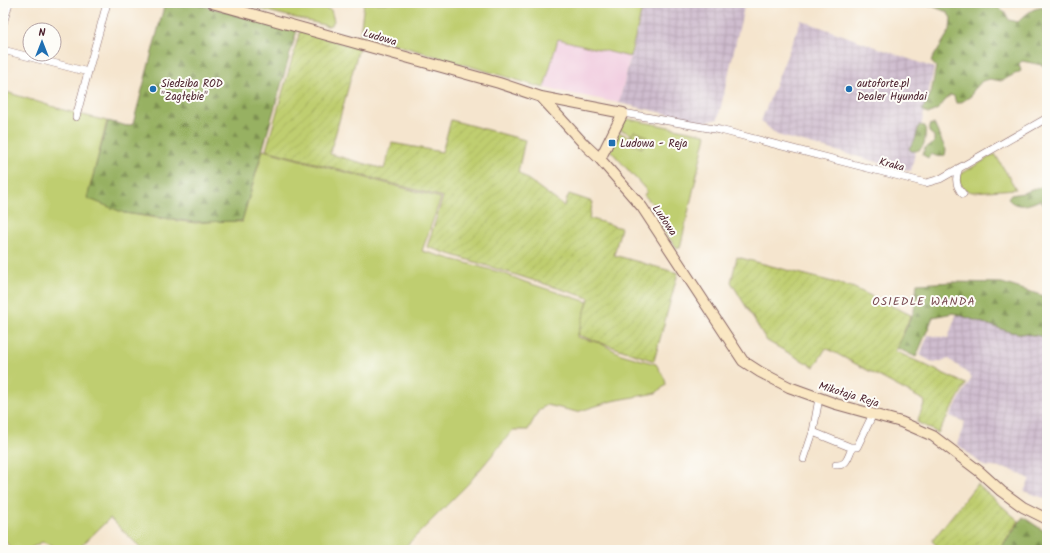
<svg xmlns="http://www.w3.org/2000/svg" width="1050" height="553" viewBox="0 0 1050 553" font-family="Kalam,sans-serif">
<defs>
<pattern id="industrial-grid" width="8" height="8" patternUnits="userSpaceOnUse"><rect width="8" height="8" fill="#cfbdcf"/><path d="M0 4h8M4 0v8" fill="none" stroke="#b3a2b2"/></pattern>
<pattern id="forest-firs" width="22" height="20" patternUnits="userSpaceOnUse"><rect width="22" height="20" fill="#97b162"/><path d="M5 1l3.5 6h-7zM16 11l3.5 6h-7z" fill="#7d8f51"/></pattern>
<pattern id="park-tufts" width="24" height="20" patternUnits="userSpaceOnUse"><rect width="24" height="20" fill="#bfce70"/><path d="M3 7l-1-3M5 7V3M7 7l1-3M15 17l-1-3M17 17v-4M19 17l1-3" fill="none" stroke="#a6b061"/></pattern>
<pattern id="garden-furrows" width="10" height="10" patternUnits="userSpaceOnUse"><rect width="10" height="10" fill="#bfce70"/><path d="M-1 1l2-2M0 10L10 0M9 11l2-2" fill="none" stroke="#a6b061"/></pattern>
</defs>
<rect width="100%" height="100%" fill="#fdfcf7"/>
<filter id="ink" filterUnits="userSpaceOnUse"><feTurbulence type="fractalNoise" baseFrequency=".025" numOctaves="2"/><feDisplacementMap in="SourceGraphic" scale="8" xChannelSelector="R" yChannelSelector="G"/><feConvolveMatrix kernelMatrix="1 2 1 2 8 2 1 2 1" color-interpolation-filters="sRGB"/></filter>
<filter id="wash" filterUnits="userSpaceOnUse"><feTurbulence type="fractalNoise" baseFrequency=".012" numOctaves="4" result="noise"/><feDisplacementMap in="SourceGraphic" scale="16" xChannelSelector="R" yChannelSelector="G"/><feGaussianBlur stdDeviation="0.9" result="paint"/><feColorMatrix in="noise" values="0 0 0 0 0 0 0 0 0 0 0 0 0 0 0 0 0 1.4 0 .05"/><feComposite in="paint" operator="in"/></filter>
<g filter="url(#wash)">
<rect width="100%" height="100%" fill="#f5e5ce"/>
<path fill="#f2cfe1" d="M558,39L630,57L619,103L544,88Z"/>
<path fill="url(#industrial-grid)" d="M633,3H745L718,119L704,122L619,103L643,6Z
M801,20L934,68L911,171L777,135L761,121Z
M958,310L1047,337V495L1044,498L1024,491L1030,479L1009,469L984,466L957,444L965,422L950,416L972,377L949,359L934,363L920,355L928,335L948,338Z"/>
<path fill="#bfce70" stroke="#84764e" d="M235,3H306L331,10L334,21L331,25L328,26Z
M364,3H633L643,5L630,57L558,39L544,88L360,34Z
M3,91L67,111L107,121L90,188L124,213L170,220L196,223L220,221L243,222L242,221L263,150L441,198L422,251L503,273L525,282L588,302L577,337L600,343L621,354L656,364L665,379L666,385L656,393L612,401L577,412L547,405L539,410L528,430H513L468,484L402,550H143L110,518L77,550H57L52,545L42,542L27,550H13L3,539Z
M628,119L704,134L706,135L680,248H677L665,233L658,219L662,214L644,195L647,191L610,150L618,132L630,137L631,134L619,129L623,120Z
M995,154L1016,189L973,192C964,191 956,184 961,174Z"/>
<path fill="url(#forest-firs)" stroke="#706846" d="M165,3H193L297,30L242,221L195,222L124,213L87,198L108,121L127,126L133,124Z
M924,3H992C1000,7 1005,11 1009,20L1018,22C1025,15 1036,4 1047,9V26L1042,30L1047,40V66L1022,61L1019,64L1021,71L1001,81L990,79L982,81L973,91L971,96L960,103H956L954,96L950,95L938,109L928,114L922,110L931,93L936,67L931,61L950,30L951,18L947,12Z
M931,124H934L946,150L945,155C940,158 936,156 931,154L928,158L923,155L925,148L934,143V136L929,132V129Z
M919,125L925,126C926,137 926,153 911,151L909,148L915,140Z
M1047,185V209L1040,200C1029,205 1017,209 1008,199L1011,195L1023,193Z
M953,282L1002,283L1047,297V337L1010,332L953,313L933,317L916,357L897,348L914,311L917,284Z
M1023,517L1047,533V550H1000Z"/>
<path fill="url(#park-tufts)" stroke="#84764e" d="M634,131L647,136L642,148L629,143Z"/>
<path fill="url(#garden-furrows)" stroke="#84764e" d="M300,31L359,48L330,154L384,169L392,143L442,152L451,120L525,140L518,172L564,206L569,194L593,202L589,218L621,228L614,255L678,273L654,361L578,335L589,298L427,247L443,197L266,150Z
M737,257L852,287L911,315L895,351L966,384L938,433L917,422L925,401L826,348L814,367L767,341L731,282Z
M977,484L1019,521L999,550H941L932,541Z"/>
</g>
<g filter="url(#ink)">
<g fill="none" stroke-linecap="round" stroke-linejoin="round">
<g stroke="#866464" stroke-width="8">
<path id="street" d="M3,24L9,3
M3,50L88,72L107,3
M623,113L720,130L926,183L940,179L1047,118
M76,117L88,72
M959,168C955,178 955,186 963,194
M813,432L850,447H857L873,414
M804,459L813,432L819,398
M836,465C847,466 848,457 852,448"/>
</g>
<g stroke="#866464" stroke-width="12">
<path id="secondary" d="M212,3L499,83L541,97L623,113L600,159
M541,97L583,143L600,159L642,207L743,361L760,372L789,387L836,404L901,422L933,436L979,471L1001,491L1023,507L1047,519"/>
</g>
<use href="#street" stroke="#fff" stroke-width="7"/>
<use href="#secondary" stroke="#fae7c3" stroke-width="10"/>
</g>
</g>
<g fill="#1f6fb2" stroke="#fdfcf7" stroke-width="1.5">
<circle cx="153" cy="89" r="4"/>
<circle cx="849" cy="89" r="4"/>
<rect x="608" y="139" width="8" height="8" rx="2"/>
</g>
<g text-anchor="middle" stroke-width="4" stroke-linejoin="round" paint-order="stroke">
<g font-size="11" fill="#4a1f2b" stroke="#fdfcf7">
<text transform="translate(380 37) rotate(16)" y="4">Ludowa</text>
<text transform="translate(892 164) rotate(15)" y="4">Kraka</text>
<text transform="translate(665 220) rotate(56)" y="4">Ludowa</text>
<text transform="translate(849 394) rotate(17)" y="4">Mikołaja Reja</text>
</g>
<g font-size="11" fill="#4a1f2b" stroke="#fdfcf7" text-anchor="start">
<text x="161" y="87">Siedziba ROD<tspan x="161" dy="13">"Zagłębie"</tspan></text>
<text x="857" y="87">autoforte.pl<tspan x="857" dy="13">Dealer Hyundai</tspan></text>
<text x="620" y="147">Ludowa - Reja</text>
</g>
<g font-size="12" letter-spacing="1" fill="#7b4d53" stroke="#fdfcf7">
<text x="924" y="305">OSIEDLE WANDA</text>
</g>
</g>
<rect width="1050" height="553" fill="none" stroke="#fdfcf7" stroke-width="16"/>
<g transform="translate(42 42)"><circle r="19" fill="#fdfcf7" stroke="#b5a4a5"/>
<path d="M0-3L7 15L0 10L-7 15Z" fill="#1f6fb2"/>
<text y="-6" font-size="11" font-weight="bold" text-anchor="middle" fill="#4a1f2b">N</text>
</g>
</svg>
